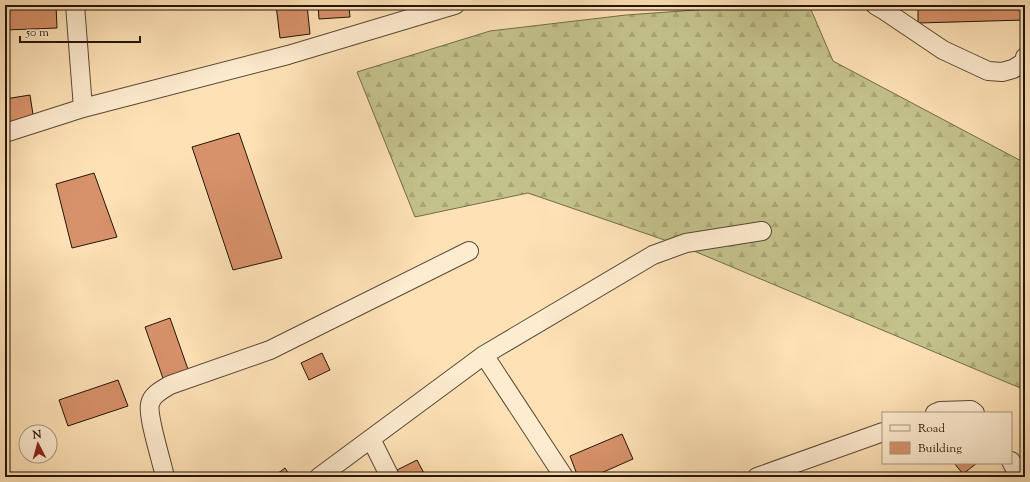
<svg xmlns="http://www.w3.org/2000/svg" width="1030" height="482" viewBox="0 0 1030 482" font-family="'Sorts Mill Goudy',serif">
<defs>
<pattern id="forest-firs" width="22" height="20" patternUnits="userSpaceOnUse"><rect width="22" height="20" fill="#c4c28b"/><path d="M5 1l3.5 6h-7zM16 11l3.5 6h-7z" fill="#a8a677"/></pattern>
</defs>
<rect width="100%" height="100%" fill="#fee2b6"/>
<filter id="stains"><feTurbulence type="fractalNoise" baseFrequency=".005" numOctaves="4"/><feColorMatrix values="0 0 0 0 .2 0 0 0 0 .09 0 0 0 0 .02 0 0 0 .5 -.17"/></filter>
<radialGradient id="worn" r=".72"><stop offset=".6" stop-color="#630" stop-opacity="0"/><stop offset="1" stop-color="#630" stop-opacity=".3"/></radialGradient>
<path fill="url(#forest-firs)" stroke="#746c4b" d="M765,5H809L833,61L1025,163V390L682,246L528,193L415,217L357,72L490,31L626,15Z"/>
<path fill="#d8926a" stroke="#24150b" d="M5,5H56L57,28L5,30Z
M276,5H307L310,34L280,38Z
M318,5H349L350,17L319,19Z
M918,5H1025V20L918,23Z
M30,95L34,121L5,126V99Z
M239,133L282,258L233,270L192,147Z
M94,173L117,237L72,248L56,184Z
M170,318L190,375L165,384L145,327Z
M322,353L330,370L309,380L301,363Z
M118,380L128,406L68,426L59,400Z
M622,434L633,459L592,477H578L570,456Z
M417,460L426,477H400L397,470Z
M954,463H977L963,474Z
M285,468L291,477H273Z"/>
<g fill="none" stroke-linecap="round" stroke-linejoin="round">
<g stroke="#5a4836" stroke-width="20">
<path id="minor" d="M75,5L83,108
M875,5L885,11L943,50L988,71L1002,72L1013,69L1024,62L1025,57
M5,133L83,108L288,55L455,5
M484,355L564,477
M935,413L940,411L971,410L975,413
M371,439L390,477
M1011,461L1019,477
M165,477C162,462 147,416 150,404C152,394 162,390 170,385L270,350L469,251
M319,477L484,355L653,255L686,243L762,231
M757,477L883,432"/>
</g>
<use href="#minor" stroke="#feecd0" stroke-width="18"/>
</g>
<rect width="1030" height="482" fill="none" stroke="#fee2b6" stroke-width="20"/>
<rect x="6" y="6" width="1018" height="470" fill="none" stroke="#24150b" stroke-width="2"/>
<rect x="10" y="10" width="1010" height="462" fill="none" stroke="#24150b"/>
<rect x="882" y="412" width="130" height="52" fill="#feecd0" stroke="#a79681"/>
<rect x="890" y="425" width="20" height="6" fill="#feecd0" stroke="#a79681"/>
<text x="918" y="432" font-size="12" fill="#24150b">Road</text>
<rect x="890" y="442" width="20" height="12" fill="#d8926a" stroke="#a79681"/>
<text x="918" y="452" font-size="12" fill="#24150b">Building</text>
<g transform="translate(38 444) rotate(354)"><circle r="19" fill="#feecd0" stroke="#a79681"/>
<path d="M0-3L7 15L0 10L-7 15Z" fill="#8f2418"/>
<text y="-6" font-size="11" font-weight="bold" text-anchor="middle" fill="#24150b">N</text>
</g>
<path d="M20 36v6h120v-6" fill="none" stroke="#24150b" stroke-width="2"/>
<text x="26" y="36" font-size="12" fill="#24150b" stroke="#feecd0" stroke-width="3" paint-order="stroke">50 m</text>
<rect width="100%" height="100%" filter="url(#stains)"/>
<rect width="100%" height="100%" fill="url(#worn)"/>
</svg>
